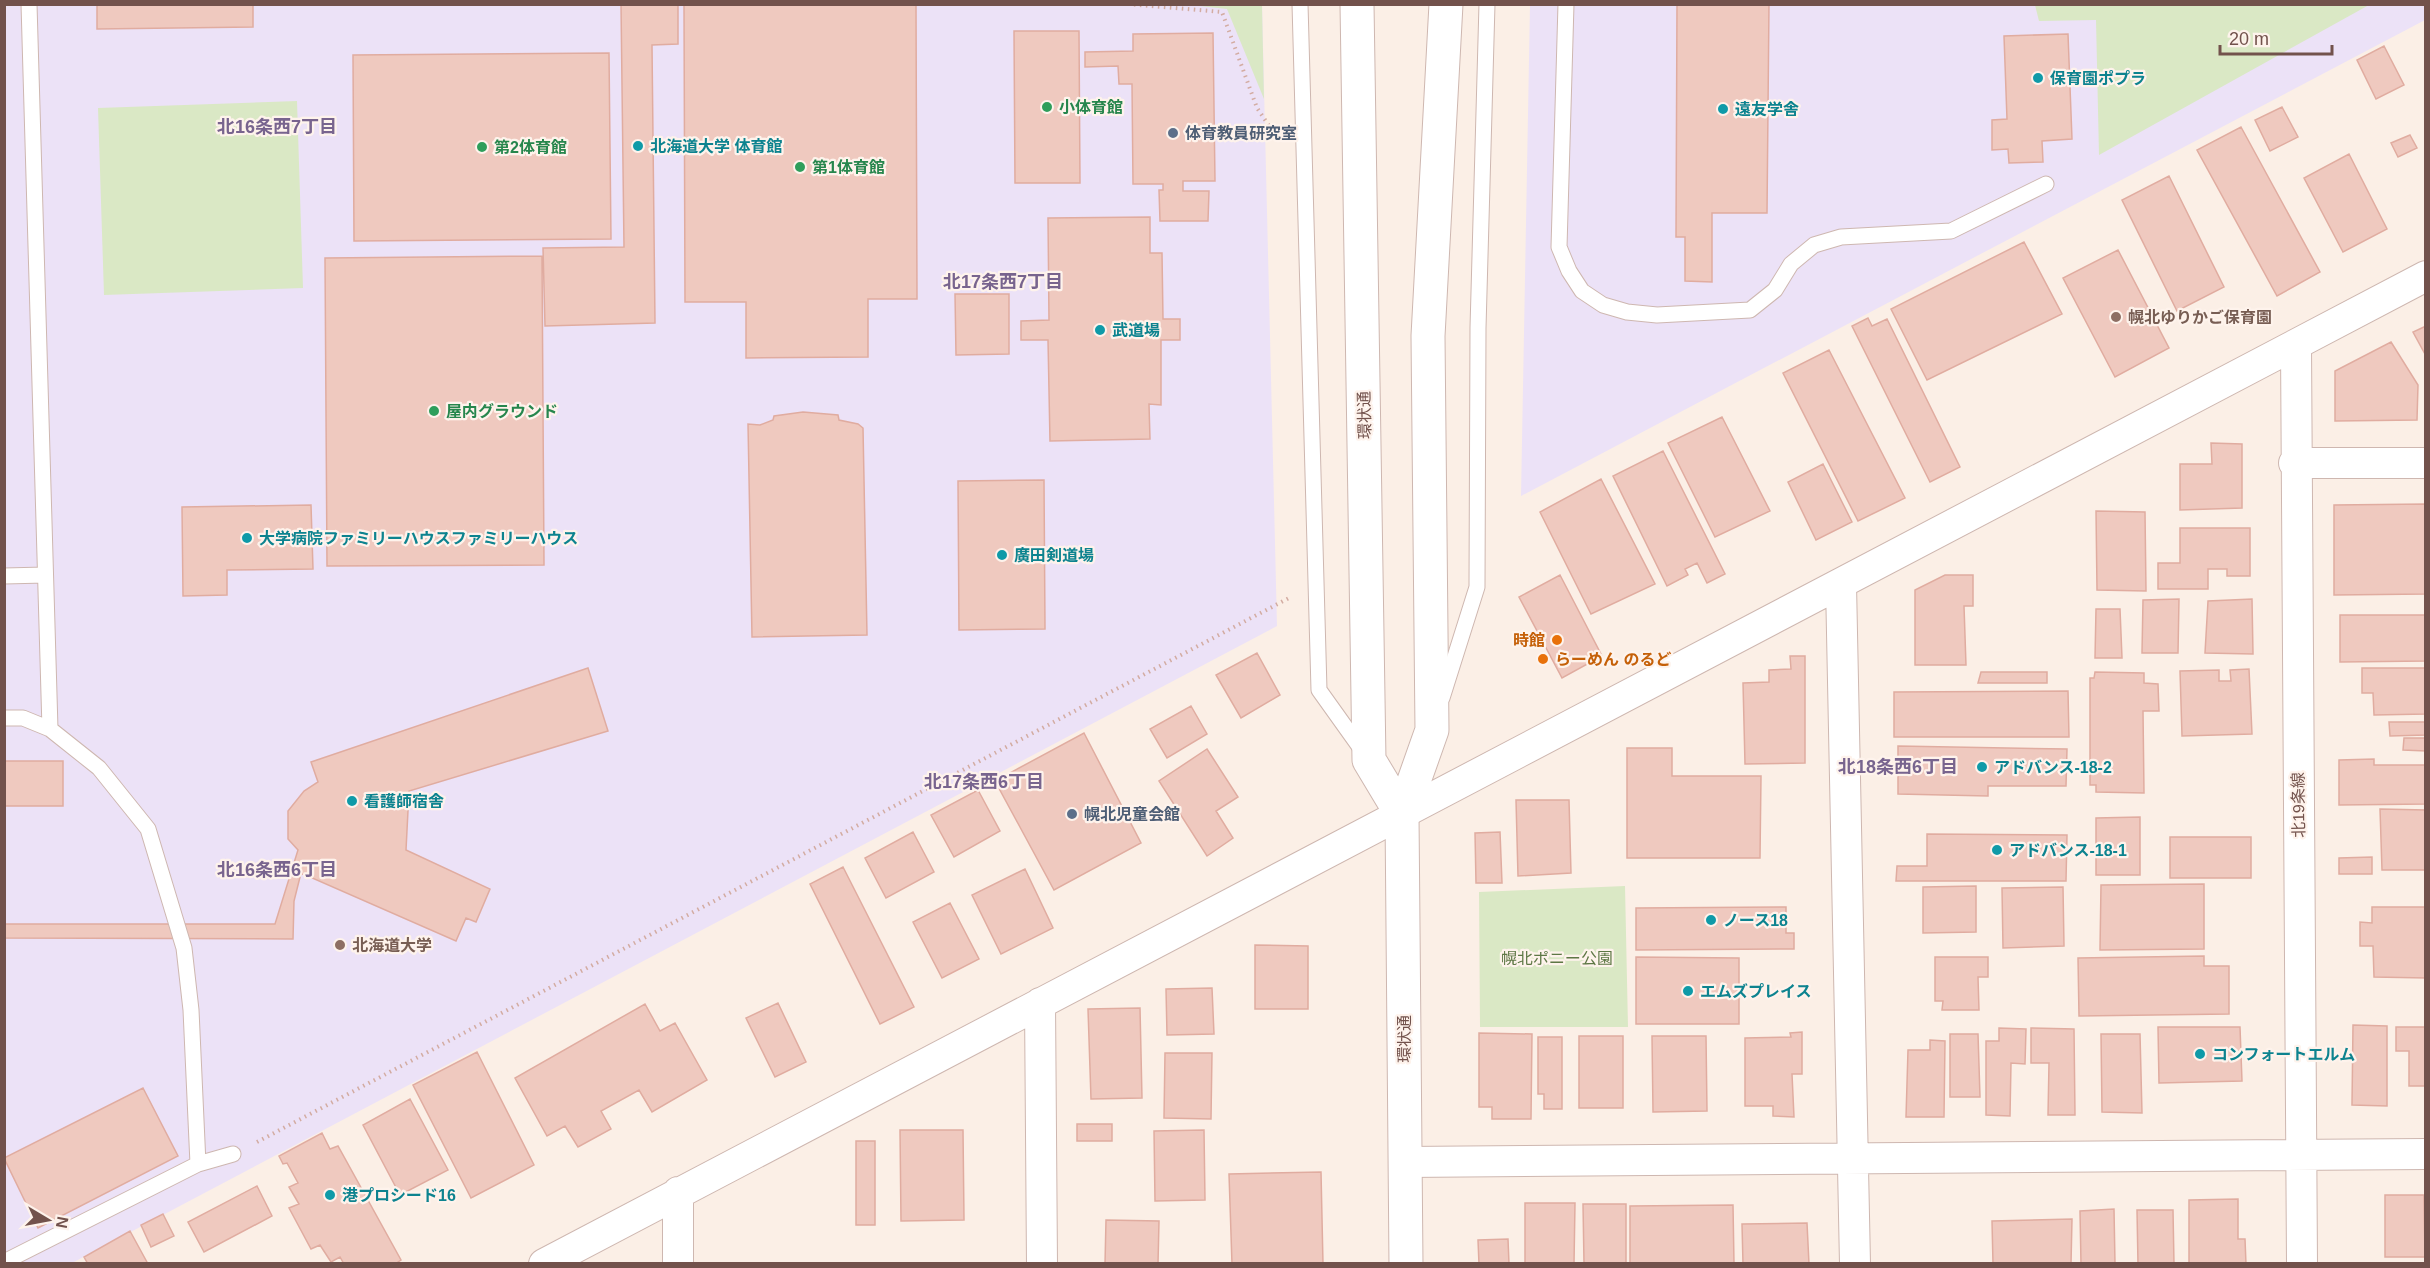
<svg xmlns="http://www.w3.org/2000/svg" width="2430" height="1268" viewBox="0 0 2430 1268" font-family="Helvetica,'Noto Sans JP',sans-serif">
<rect width="100%" height="100%" fill="#fbefe6"/>
<path fill="#ece2f7" d="M5,5H1262L1277,626L72,1263L5,1264Z
M1530,5H2425V20L1521,496Z"/>
<path fill="#dae8c5" d="M1191,5H1262L1264,99L1227,9Z
M2035,5V4L2369,5L2099,155L2096,20L2039,21Z
M297,101L303,288L104,295L98,108Z
M1625,886L1628,1027H1480L1479,892Z"/>
<path fill="#efc9bf" stroke="#e0aca0" stroke-width="1.5" d="M97,4H253V27L97,29Z
M621,4H678V44L652,45L655,323L545,326L543,248L624,247Z
M684,4H916L917,299H868V357L746,358V302H685Z
M1677,4H1769L1767,213H1712V282L1685,281V237H1676Z
M1014,31H1079L1080,183H1015Z
M1213,33L1215,181H1183V191H1209L1208,221H1160L1159,190H1163V184H1133L1132,84H1119L1118,66L1085,67V52L1133,51V34Z
M2068,34L2072,139L2042,141L2043,162L2009,163L2008,149L1992,150V120L2007,119L2004,36Z
M2384,46L2404,85L2376,99L2357,60Z
M609,53L611,239L354,241L353,55Z
M2282,107L2298,137L2270,151L2255,120Z
M2241,127L2320,272L2277,296L2197,150Z
M2410,135L2417,148L2398,157L2391,143Z
M2349,154L2387,229L2343,252L2304,178Z
M2169,176L2224,287L2177,311L2122,200Z
M1150,217V253H1162L1163,319H1180V340H1161V405L1149,404L1150,439L1050,441L1048,340H1021V321L1049,320L1048,218Z
M2024,242L2062,314L1927,380L1891,309Z
M2118,250L2169,348L2115,377L2063,278Z
M542,256L544,565L327,566L325,258Z
M955,294H1009V354L956,355Z
M1868,318L1872,326L1887,319L1960,467L1930,482L1852,326Z
M2426,326V356L2413,332Z
M2391,342L2418,385L2417,420L2335,421V371Z
M1829,350L1905,498L1858,521L1783,373Z
M803,412L838,415L839,420L858,424L863,428L867,635L752,637L748,424L760,425L773,420L774,416Z
M1722,417L1770,511L1715,537L1668,443Z
M2211,443L2242,444V508L2180,510V464H2212Z
M1663,451L1725,574L1707,583L1697,563L1685,569L1688,575L1667,586L1613,476Z
M1823,464L1852,522L1816,540L1788,482Z
M1601,479L1655,584L1591,614L1540,512Z
M1044,480L1045,629L959,630L958,481Z
M2426,504V594L2334,595V505Z
M311,505L313,569L227,570V595L183,596L182,507Z
M2096,511L2145,512L2146,591L2097,590Z
M2180,528H2250V576H2227V569H2208V589H2158V563H2180Z
M1560,575L1602,656L1562,678L1519,597Z
M1945,575H1973V606H1964L1966,665H1915V590Z
M2179,599L2178,653H2142L2143,600Z
M2252,599L2253,654L2205,653L2208,601Z
M2096,609H2120L2122,658H2095Z
M2340,615H2426V661L2340,662Z
M1257,653L1280,695L1241,718L1216,675Z
M1790,656H1805V763L1745,764L1743,683L1769,682V670L1791,669Z
M588,668L608,731L409,791L406,850L490,889L476,922L466,918L456,941L301,873L294,901L293,939L4,938V924H275L298,850L288,839V811L304,791L318,782L311,762Z
M2362,668H2426V714L2374,715L2373,693H2362Z
M2249,669L2252,734L2182,736L2180,671L2219,670V681H2231L2230,670Z
M1981,672H2047V683H1978Z
M2095,672L2144,673V683L2158,684L2159,711H2143L2144,793L2096,792V785H2090V678H2094Z
M2068,691L2069,737H1894V692Z
M1191,706L1207,734L1167,758L1150,729Z
M2389,722H2426V735L2390,736Z
M1084,733L1141,843L1054,890L995,781Z
M2404,738H2426V751L2403,750Z
M1898,746L2067,749L2066,786H1988V796L1898,794Z
M1627,748H1672V776H1761L1760,858H1627Z
M1207,749L1238,797L1216,811L1233,838L1207,856L1159,781Z
M2374,759V765H2426V804L2339,805V760Z
M4,761H63V806H5L4,901Z
M978,790L1000,831L954,857L931,815Z
M1516,800H1569L1571,873L1518,876Z
M2380,809L2426,810V870H2382Z
M2140,817V875H2096V818Z
M913,832L934,872L886,898L865,858Z
M1500,832L1502,883H1476L1475,833Z
M1927,834L2067,835L2066,881H1896L1897,866H1927Z
M2170,837H2251V878H2170Z
M2372,857V874H2339V858Z
M843,867L914,1007L880,1024L810,884Z
M1025,869L1053,928L1001,954L972,895Z
M2204,884V949L2100,950L2101,885Z
M1976,886V932L1923,933V887Z
M2063,887L2064,946L2003,948L2002,888Z
M950,903L979,959L942,978L913,922Z
M1786,907V933H1794V949L1636,950V908Z
M2372,907H2426V978L2374,977L2373,946H2360V922L2372,923Z
M1255,945L1308,946V1009H1255Z
M2204,956V966H2229V1014L2079,1016L2078,958Z
M1636,957L1739,958V1024H1636Z
M1935,957H1988V977H1978L1979,1010H1942L1943,1001H1935Z
M1212,988L1214,1034L1167,1035L1166,989Z
M778,1003L806,1062L775,1077L746,1018Z
M645,1004L660,1031L675,1023L707,1080L652,1112L639,1090L601,1111L611,1129L578,1147L565,1126L547,1136L515,1078Z
M1140,1008L1142,1098L1091,1099L1088,1009Z
M2353,1025L2387,1026V1106L2352,1105Z
M2158,1027H2240L2242,1081L2159,1083Z
M2396,1027H2426V1086H2409V1051H2396Z
M1999,1028L2026,1029L2025,1064L2011,1063L2010,1116L1986,1115V1041H1999Z
M2031,1028L2074,1029L2075,1115H2048L2049,1063H2031Z
M1802,1032V1074H1792L1794,1117L1773,1116V1106H1745V1038L1791,1037L1790,1033Z
M1479,1033L1532,1034L1531,1119H1492V1107H1479Z
M1950,1034H1978L1980,1097H1950Z
M2101,1034H2140L2142,1113L2102,1112Z
M1579,1036H1623V1108H1579Z
M1652,1036H1706L1707,1111L1653,1112Z
M1538,1037H1562V1109H1544V1094H1538Z
M1930,1040L1945,1041L1944,1117H1906L1908,1050H1930Z
M477,1052L534,1165L471,1198L413,1085Z
M1165,1053H1212L1211,1119L1164,1118Z
M143,1088L178,1156L38,1228L4,1158Z
M410,1099L448,1170L400,1195L363,1125Z
M1077,1124H1112V1141H1077Z
M900,1130H963L964,1220L901,1221Z
M1204,1130L1205,1200L1155,1201L1154,1131Z
M322,1133L330,1149L338,1146L401,1260L395,1264H344L340,1257L331,1262L320,1245L311,1249L289,1208L299,1204L289,1187L298,1183L287,1163L283,1164L279,1156Z
M856,1141H875V1225H856Z
M1321,1172L1323,1264H1232L1229,1174Z
M257,1186L272,1216L204,1252L188,1222Z
M2385,1195H2424L2425,1257H2385Z
M2238,1199V1239H2245L2246,1264H2189V1200Z
M1525,1203H1575L1574,1264H1525Z
M1583,1204H1626V1263H1584Z
M1733,1205L1734,1264H1630V1206Z
M2114,1209L2115,1264H2081L2080,1211Z
M2137,1210H2173L2174,1264H2138Z
M163,1214L174,1236L151,1247L141,1225Z
M2072,1219L2071,1264H1993L1992,1221Z
M1106,1220L1159,1221L1158,1264H1105Z
M1807,1223L1809,1264H1743L1742,1224Z
M130,1231L148,1264H88L84,1257Z
M1508,1239L1509,1264H1479L1478,1240Z"/>
<g fill="none" stroke-linecap="round" stroke-linejoin="round">
<g stroke="#ceb7b0" stroke-width="17">
<path id="service" d="M29,4L50,729
M1300,4L1319,690L1364,753
M1566,4L1559,247L1569,271L1582,291L1603,305L1627,312L1657,315L1750,310L1775,290L1791,264L1814,245L1841,237L1951,231L2046,184
M4,576L45,575
M1442,698L1477,587L1478,328L1487,4
M4,718H23L50,729L99,768L148,829L184,948L191,1010L198,1164
M4,1262L198,1164L233,1154"/>
</g>
<g stroke="#ceb7b0" stroke-width="32">
<path id="minor" d="M2296,346L2302,1264
M2294,463H2426
M1841,584L1855,1264
M1040,1003L1042,1264
M1405,1162L2426,1154
M678,1192V1264
M544,1264L2426,276"/>
</g>
<g stroke="#ceb7b0" stroke-width="35">
<path id="tertiary" d="M1357,4L1369,760L1402,815
M1406,1264L1402,815L1432,730L1428,336L1446,4"/>
</g>
<path stroke="#d3aca2" stroke-width="4" stroke-dasharray="1.5 4.5" stroke-linecap="butt" d="M963,4H996
M1128,4L1222,12L1257,108L1276,136
M257,1142L1289,598"/>
<use href="#service" stroke="#fff" stroke-width="15"/>
<use href="#minor" stroke="#fff" stroke-width="30"/>
<use href="#tertiary" stroke="#fff" stroke-width="33"/>
</g>
<g fill="#0f9aa8" stroke="#fef3ec" stroke-width="2">
<circle cx="2038" cy="78" r="6"/>
<circle cx="1723" cy="109" r="6"/>
<circle cx="638" cy="146" r="6"/>
<circle cx="1100" cy="330" r="6"/>
<circle cx="247" cy="538" r="6"/>
<circle cx="1002" cy="555" r="6"/>
<circle cx="1982" cy="767" r="6"/>
<circle cx="352" cy="801" r="6"/>
<circle cx="1997" cy="850" r="6"/>
<circle cx="1711" cy="920" r="6"/>
<circle cx="1688" cy="991" r="6"/>
<circle cx="2200" cy="1054" r="6"/>
<circle cx="330" cy="1195" r="6"/>
</g>
<g fill="#2e9e5b" stroke="#fef3ec" stroke-width="2">
<circle cx="1047" cy="107" r="6"/>
<circle cx="482" cy="147" r="6"/>
<circle cx="800" cy="167" r="6"/>
<circle cx="434" cy="411" r="6"/>
</g>
<g fill="#5c6f8a" stroke="#fef3ec" stroke-width="2">
<circle cx="1173" cy="133" r="6"/>
<circle cx="1072" cy="814" r="6"/>
</g>
<g fill="#8d6e63" stroke="#fef3ec" stroke-width="2">
<circle cx="2116" cy="317" r="6"/>
<circle cx="340" cy="945" r="6"/>
</g>
<g fill="#e8710a" stroke="#fef3ec" stroke-width="2">
<circle cx="1557" cy="640" r="6"/>
<circle cx="1543" cy="659" r="6"/>
</g>
<g text-anchor="middle" stroke-width="4.5" stroke-linejoin="round" paint-order="stroke">
<g font-size="16" font-weight="bold" fill="#0d838f" stroke="#fef3ec" text-anchor="start">
<text x="2050" y="84">保育園ポプラ</text>
<text x="1735" y="115">遠友学舎</text>
<text x="650" y="152">北海道大学 体育館</text>
<text x="1112" y="336">武道場</text>
<text x="259" y="544">大学病院ファミリーハウスファミリーハウス</text>
<text x="1014" y="561">廣田剣道場</text>
<text x="1994" y="773">アドバンス-18-2</text>
<text x="364" y="807">看護師宿舎</text>
<text x="2009" y="856">アドバンス-18-1</text>
<text x="1723" y="926">ノース18</text>
<text x="1700" y="997">エムズプレイス</text>
<text x="2212" y="1060">コンフォートエルム</text>
<text x="342" y="1201">港プロシード16</text>
</g>
<g font-size="16" font-weight="bold" fill="#27864d" stroke="#fef3ec" text-anchor="start">
<text x="1059" y="113">小体育館</text>
<text x="494" y="153">第2体育館</text>
<text x="812" y="173">第1体育館</text>
<text x="446" y="417">屋内グラウンド</text>
</g>
<g font-size="16" font-weight="bold" fill="#4e5e75" stroke="#fef3ec" text-anchor="start">
<text x="1185" y="139">体育教員研究室</text>
<text x="1084" y="820">幌北児童会館</text>
</g>
<g font-size="16" font-weight="bold" fill="#785e54" stroke="#fef3ec" text-anchor="start">
<text x="2128" y="323">幌北ゆりかご保育園</text>
<text x="352" y="951">北海道大学</text>
</g>
<g font-size="16" fill="#72524c" stroke="#fef3ec">
<text transform="translate(1364 415) rotate(-91)" y="6">環状通</text>
<text transform="translate(2298 805) rotate(-91)" y="6">北19条線</text>
<text transform="translate(1404 1039) rotate(-90)" y="6">環状通</text>
</g>
<g font-size="16" font-weight="bold" fill="#c56008" stroke="#fef3ec" text-anchor="end">
<text x="1545" y="646">時館</text>
<text x="1555" y="665" text-anchor="start">らーめん のるど</text>
</g>
<g font-size="16" fill="#5e7845" stroke="#fef3ec">
<text x="1557" y="964">幌北ポニー公園</text>
</g>
<g font-size="18" font-weight="bold" fill="#78648e" stroke="#fef3ec">
<text x="277" y="133">北16条西7丁目</text>
<text x="1003" y="288">北17条西7丁目</text>
<text x="1898" y="773">北18条西6丁目</text>
<text x="984" y="788">北17条西6丁目</text>
<text x="277" y="876">北16条西6丁目</text>
</g>
</g>
<rect width="2430" height="1268" fill="none" stroke="#72524c" stroke-width="12"/>
<g transform="translate(48 1220) rotate(100)" stroke="#fef3ec" stroke-width="4.5" paint-order="stroke">
<path d="M0-4.5L10 22L0 15L-10 22Z" fill="#72524c"/>
<text y="-9" font-size="16" font-weight="bold" text-anchor="middle" fill="#72524c">N</text>
</g>
<path d="M2220 45v9h112v-9" fill="none" stroke="#72524c" stroke-width="3"/>
<text x="2229" y="45" font-size="18" fill="#72524c" stroke="#fef3ec" stroke-width="4.5" paint-order="stroke">20 m</text>
</svg>
